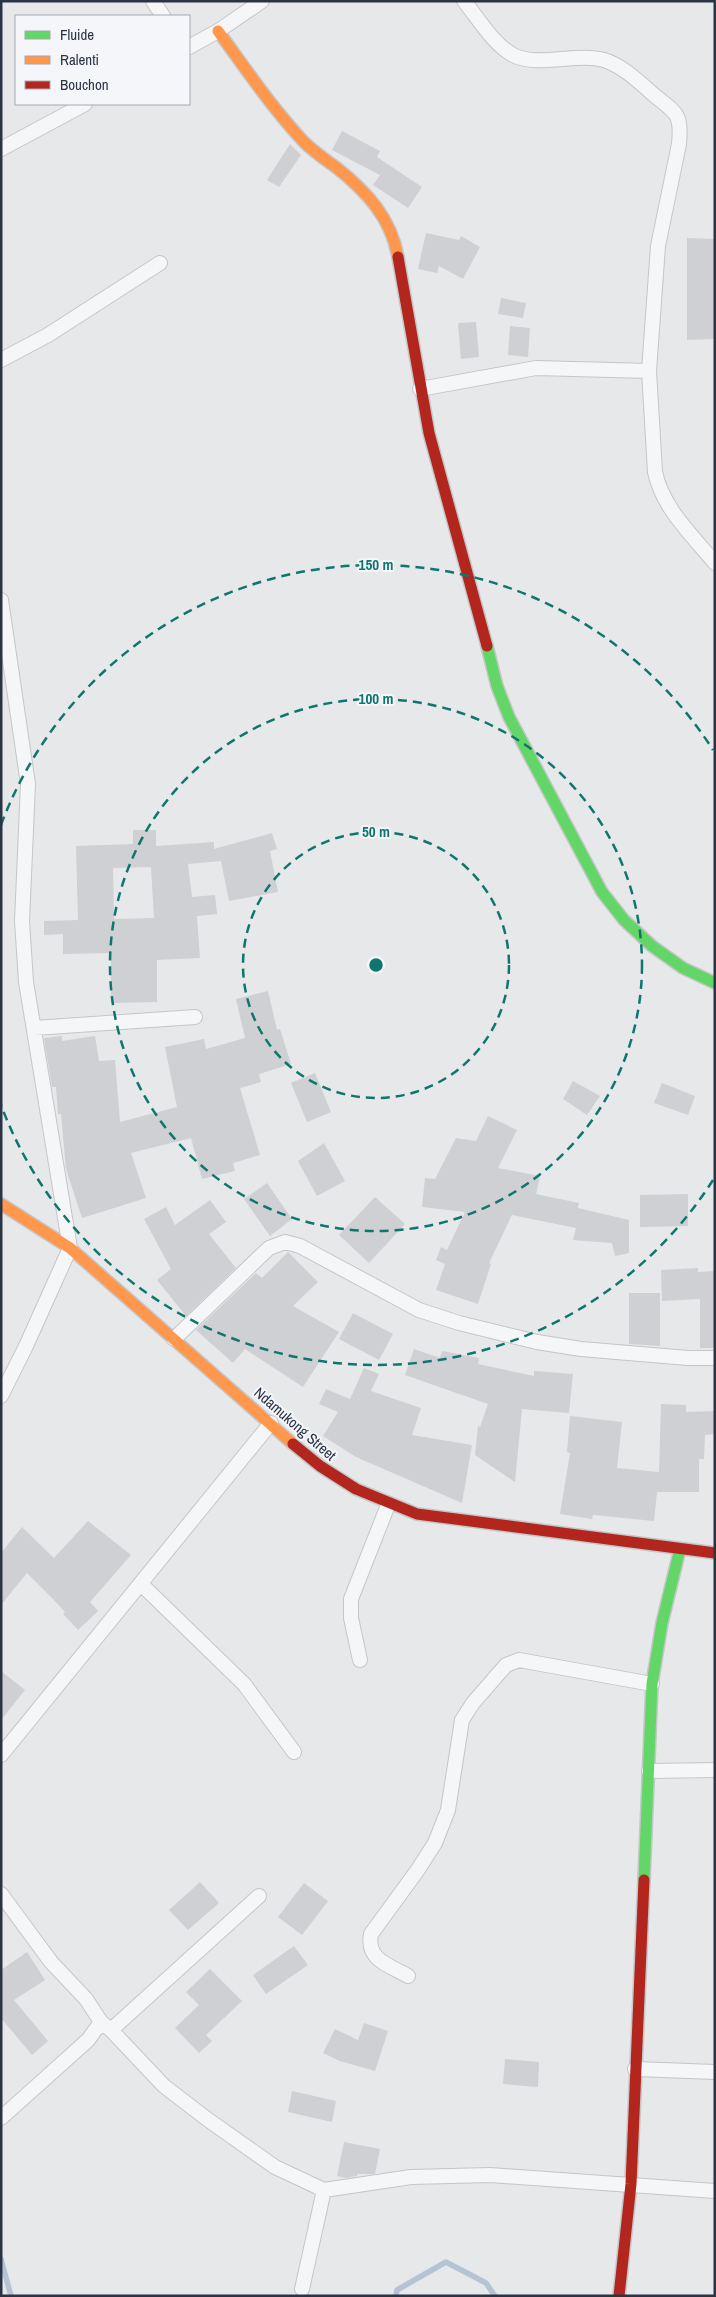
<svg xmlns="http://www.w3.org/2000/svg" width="716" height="2297" viewBox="0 0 716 2297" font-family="'Archivo Narrow',sans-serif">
<rect width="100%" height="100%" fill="#e6e8ea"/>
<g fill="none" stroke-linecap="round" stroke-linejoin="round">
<path stroke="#b4c4d5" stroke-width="5.5" d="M1,2259L11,2296
M396,2296L397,2290L446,2262L486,2283L495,2296"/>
</g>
<path fill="#ced0d3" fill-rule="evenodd" d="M342,131L380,151L377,157L422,187L408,208L373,185L380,175L332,150Z
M290,144L301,155L279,187L267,180Z
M426,233L459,240L461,236L480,247L463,279L439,266L437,273L418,269Z
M687,238L715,239V339L687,340Z
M501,298L526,303L523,318L498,314Z
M476,322L479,357L461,359L458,323Z
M510,326L530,328L528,357L508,355Z
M133,830H156V846L214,842V849L272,833L277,849L270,851L278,892L229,901L221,861L188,864L192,897L215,895L217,914L197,916L200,958L157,960V1002L111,1003V953L63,954V934L44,935V921L78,920L76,846L133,844ZM151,867L154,918L114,919L113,868Z
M268,991L277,1030L280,1029L291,1064L259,1074L261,1082L240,1088L260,1155L233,1163L235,1171L202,1179L191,1138L131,1153L146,1198L82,1218L66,1169L61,1114H58L56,1087H52L44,1038L62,1036V1041L95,1036L99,1061L115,1060L120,1122L177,1107L165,1047L204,1039L206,1049L245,1038L236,999Z
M315,1073L331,1112L307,1122L291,1083Z
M573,1081L600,1096L587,1115L563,1099Z
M662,1083L695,1096L688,1115L654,1103Z
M488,1116L517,1130L498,1168L540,1176L536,1194L579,1203L578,1208L629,1220V1253L615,1256L612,1243L573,1240L576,1228L512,1215L489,1263L491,1264L478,1304L436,1290L445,1264L436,1260L441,1247L447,1250L465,1212L422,1207L425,1178L435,1179L456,1138L476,1141Z
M324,1143L345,1181L317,1196L298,1161Z
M267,1183L292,1219L270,1236L244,1199Z
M688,1194V1226L640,1227V1195Z
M375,1197L405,1224L369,1263L339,1235Z
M210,1200L226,1222L209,1234L236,1268L186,1316L157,1280L171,1269L144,1219L166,1207L175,1225Z
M288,1252L318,1282L293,1306L339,1332L303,1387L245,1349L233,1363L196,1330L256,1273L262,1278Z
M698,1268V1272L715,1271V1348H700V1299L662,1301L661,1270Z
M629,1293H660V1346L629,1344Z
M353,1313L393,1334L379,1360L339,1339Z
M414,1349L440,1358L442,1351L479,1358L478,1364L534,1376V1371L573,1374L569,1413L522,1409L515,1482L475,1455L478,1426L480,1427L488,1404L405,1375Z
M364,1368L379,1374L371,1391L421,1408L412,1435L472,1445L462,1503L356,1457L323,1436L338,1412L319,1404L326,1389L350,1399Z
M661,1404L686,1405V1412L715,1411V1434L705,1435L704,1459H699V1492H657L654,1521L593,1515L592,1519L560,1514L570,1453L567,1452L570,1416L622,1422L617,1468L659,1472Z
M88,1521L131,1555L90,1602L98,1611L78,1630L63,1614L65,1612L54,1600L27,1573L1,1605V1553L22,1527L54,1558Z
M1,1671L25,1690L1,1720Z
M200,1882L219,1903L188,1930L169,1910Z
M304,1883L328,1901L302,1935L278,1917Z
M294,1946L308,1965L266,1994L253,1975Z
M27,1952L45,1980L14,2000L48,2041L32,2055L1,2018V1970Z
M210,1969L242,2001L206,2035L212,2041L199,2053L175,2028L199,2005L186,1992Z
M364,2023L388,2031L375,2071L340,2061L323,2053L335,2029L358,2040Z
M505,2059L539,2062L538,2087L503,2084Z
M292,2091L336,2101L332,2122L288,2112Z
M344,2142L380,2149L375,2174H357V2176L346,2178L337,2176Z"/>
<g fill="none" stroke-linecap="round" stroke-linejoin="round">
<g stroke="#c4c6c8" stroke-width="16">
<path id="street" d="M153,1L163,16
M464,1C478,18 493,44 513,55C538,68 576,52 604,60C623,66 639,82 654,95C676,113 682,113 679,144L658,246L649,371L655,472C663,509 692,535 715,563
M189,47L218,31L262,1
M1,149L85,104
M1,360L48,335L160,263
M420,389L536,368L649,371
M1,600L28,784L22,921L26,982L70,1248L26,1346L1,1396
M34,1028L195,1017
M174,1339L269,1248L285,1242L300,1246L419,1310L459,1323L537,1342L581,1349L688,1358H715
M141,1584L244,1684L294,1752
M360,1660L351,1618V1599L388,1505
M1,1755L271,1423
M649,1771L715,1770
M1,1894L51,1962L86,1999L101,2022L88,2040L1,2118
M408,1976C389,1965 366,1960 371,1934L417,1871L435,1843L448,1810L462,1720L473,1703L506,1665L519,1660L652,1684
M101,2022L111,2030L164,2086L207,2119L275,2167L324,2190L411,2177L490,2175L715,2191
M111,2030L259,1896
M635,2069L715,2072
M302,2289L324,2190"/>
</g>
<g stroke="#c4c6c8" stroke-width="14">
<path id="fast" d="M487,646L497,686L509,717L602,892L624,920L652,946L683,968L715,983
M644,1880L652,1684L662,1623L680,1549"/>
</g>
<g stroke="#c4c6c8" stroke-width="14">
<path id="slow" d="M218,31C246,69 272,108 304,142C314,152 326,160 337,168C367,192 391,218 398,257
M1,1204L70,1248L293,1444"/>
</g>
<g stroke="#c4c6c8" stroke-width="14">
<path id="jam" d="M398,257L429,433L487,646
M293,1444L320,1466L356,1489L417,1514L715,1553
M619,2296L631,2184L644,1880"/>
</g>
<use href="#street" stroke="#f5f6f7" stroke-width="14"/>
<use href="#fast" stroke="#63d668" stroke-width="11"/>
<use href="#slow" stroke="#ff974d" stroke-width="11"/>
<use href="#jam" stroke="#b3261e" stroke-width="11"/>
</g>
<g fill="none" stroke="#0f766e" stroke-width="2.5" stroke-dasharray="9 6">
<circle cx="376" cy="965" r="133"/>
<circle cx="376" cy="965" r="266"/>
<path d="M713 1180A400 400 0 0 1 1 1105M1 825A400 400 0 0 1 713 750"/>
</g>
<g text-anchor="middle" stroke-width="4" stroke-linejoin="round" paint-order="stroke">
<g font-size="15" fill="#2b3445" stroke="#f4f6f9">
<text transform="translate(295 1424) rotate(41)" y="5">Ndamukong Street</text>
</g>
</g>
<circle cx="376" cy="965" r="8" fill="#0f766e" stroke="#f4f6f9" stroke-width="2.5"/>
<g font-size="15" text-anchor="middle" font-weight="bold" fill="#0f766e" stroke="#f4f6f9" stroke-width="4" stroke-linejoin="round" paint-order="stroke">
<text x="376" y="570">150 m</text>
<text x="376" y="704">100 m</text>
<text x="376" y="837">50 m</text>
</g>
<rect width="716" height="2297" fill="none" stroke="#2b3445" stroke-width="5"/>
<rect x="15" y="15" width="175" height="90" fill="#f4f6f9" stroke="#a4a8b1"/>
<rect x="25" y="31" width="25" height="8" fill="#63d668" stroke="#a4a8b1"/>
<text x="60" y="40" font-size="15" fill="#2b3445">Fluide</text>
<rect x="25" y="56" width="25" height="8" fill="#ff974d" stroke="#a4a8b1"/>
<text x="60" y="65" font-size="15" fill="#2b3445">Ralenti</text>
<rect x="25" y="81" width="25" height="8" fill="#b3261e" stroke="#a4a8b1"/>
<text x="60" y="90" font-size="15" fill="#2b3445">Bouchon</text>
</svg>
